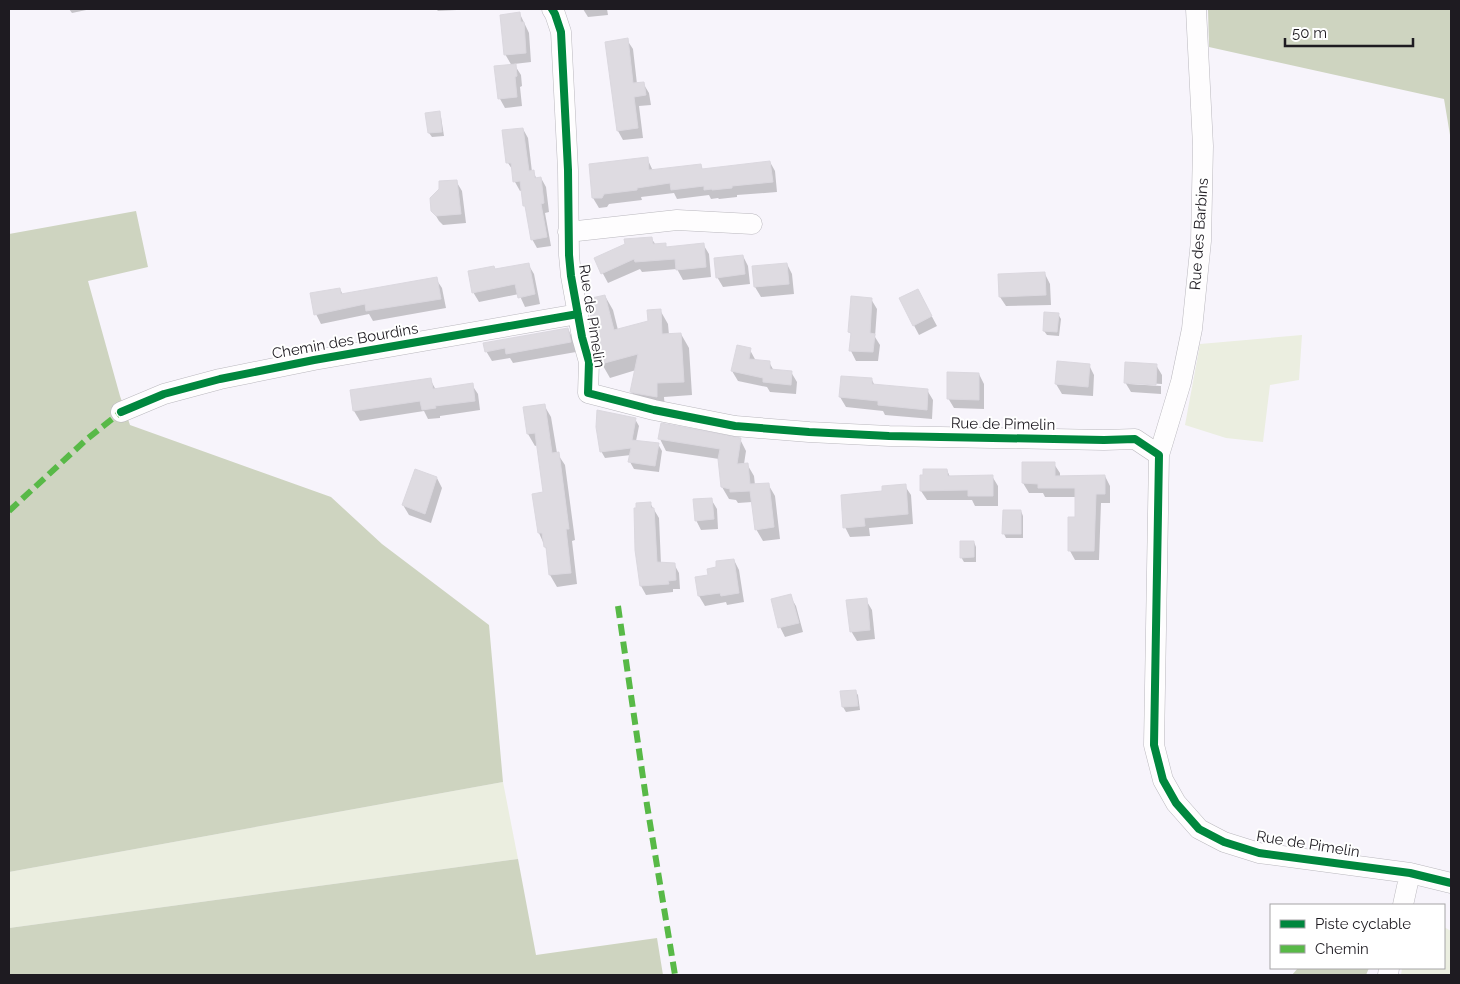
<svg xmlns="http://www.w3.org/2000/svg" width="1460" height="984" viewBox="0 0 1460 984" font-family="Raleway,sans-serif">
<rect width="100%" height="100%" fill="#f7f4fb"/>
<path fill="#ebeee0" d="M1302,335L1299,380L1270,385L1263,442L1226,438L1185,425L1200,344Z
M503,782L518,859L9,928V872Z
M1444,927L1451,931V975H1401L1402,968H1444Z"/>
<path fill="#ced4c0" d="M1208,9H1451V141L1444,99L1209,47Z
M136,211L148,267L88,281L120,396L130,425L331,497L382,544L489,625L503,782L9,872V234Z
M518,859L536,955L657,938L663,975H9V928Z
M1298,968H1369L1366,975H1292Z"/>
<path fill="#0003" d="M69,9H91L72,13Z
M436,9H457V10L438,11Z
M583,9H607L608,15L588,17Z
M520,14L529,33L531,62L514,64L521,75L522,86L520,87L522,106L505,108L500,99L512,66L505,54Z
M627,40L633,49L637,84L643,83L649,93L651,105L639,106L643,138L623,140L618,131Z
M439,113L441,117L444,136L432,137L429,133Z
M523,129L528,138L532,172H533L537,179L541,178L546,187L549,212L545,213L551,246L537,248L532,239L522,190L520,191L515,182L514,172L508,163L504,131Z
M647,158L653,171L700,165L703,170L770,162L775,171L777,192L737,195V197L719,199L718,198L711,199L709,195L677,199L674,193L641,197L642,200L609,204L607,207L599,208L593,198L590,165Z
M456,181L462,191L466,223L443,225L439,221L433,211Z
M651,238L656,245L665,244L667,248L703,244L709,254L711,277L683,280L677,269L642,272L640,269L608,283L595,259Z
M743,256L748,266L750,284L723,287L717,277Z
M528,264L534,274L540,304L525,307L519,294L479,302L473,292L495,271Z
M787,264L792,274L794,294L761,297L755,287Z
M1045,274L1050,284L1051,305L1006,306L1000,297Z
M436,279L442,288L446,308L373,321L369,314L321,324L316,314L340,289L343,295Z
M605,296L613,310L618,330L649,322L660,310L668,324L669,335L681,334L689,348L692,395L664,397L665,410L640,405L631,391L636,370L610,378L602,364L589,299Z
M871,299L877,309L875,337L880,345L878,361H856L851,351L852,336L850,332Z
M900,299L923,300L937,326L919,335Z
M1058,314L1061,319L1059,336L1047,335L1044,331Z
M568,329L573,339L576,352L513,363L510,358L492,361L486,351Z
M750,350L756,361L769,362L774,371L791,372L797,382L796,394L770,392L767,387L738,381L732,371Z
M1089,365L1094,375L1093,396L1062,394L1056,384Z
M1156,365L1162,375V384L1129,382V384L1161,386V394L1131,392L1125,382Z
M979,374L984,384V409L954,408L948,398Z
M842,377L872,380L875,386L927,390L933,400L932,419L885,415L883,411L846,407L840,397Z
M430,379L436,390L472,385L478,394L480,410L440,416V418L428,419L424,411L360,421L354,411L352,391Z
M544,405L551,417L557,453L565,465L575,540L572,541L577,584L557,587L550,575L547,551L539,533L544,493L538,445L535,446L528,434Z
M635,419L639,426L636,441L658,444L662,451L659,472L634,469L630,462L631,455L605,458L601,451Z
M660,439H740L746,451L744,464H747L754,476L755,485L768,484L775,496L780,539L763,541L756,529L752,502L738,503L736,500L729,499L722,487L719,459L666,451Z
M1023,463L1054,464L1060,473V477L1105,476L1110,486V503H1101L1099,560H1075L1070,551L1077,519L1076,497H1045L1043,493H1029L1023,483Z
M947,470L950,477L992,476L998,486V506H975L972,500H927L921,491Z
M416,471L437,478L442,488L431,523L409,515L403,505Z
M905,486L911,495L913,524L869,528L870,536L850,537L845,527L884,493Z
M711,499L717,509L718,529L701,530L696,520Z
M650,503L659,518L661,564H674L679,573L680,589H673V592L646,595L641,586Z
M1021,511L1023,516V538H1006L1004,534Z
M974,542L976,547V562H964L961,557Z
M734,560L739,570L744,602L727,605L726,602L705,606L699,596L696,578L710,576L718,568Z
M790,596L796,606L803,632L785,637L780,627Z
M866,600L872,610L875,639L857,641L851,631Z
M855,691L858,695L860,710L846,712L843,707L842,692Z"/>
<path fill="#dedbe1" stroke="#dbd8df" d="M520,12L521,22H524L526,53L504,55L500,15Z
M628,38L633,83L644,82L646,95L634,97L638,128L617,131L605,42Z
M516,64L517,76L515,77L517,97L498,99L494,66Z
M440,111L442,132L428,133L425,113Z
M523,128L529,171L534,170L535,178L541,177L544,203L541,204L547,237L531,240L525,206H523L520,181L513,182L511,163H506L502,130Z
M648,157L649,170L701,164L702,169L770,161L773,182L732,186V188L712,190V189L704,190V186L671,190L670,183L637,188V190L604,194L602,198H592L589,164Z
M457,180L461,214L436,216L431,211L430,198L439,189V181Z
M652,237L653,244L666,243V247L704,243L706,267L676,270L675,259L635,262L634,259L601,274L594,258L625,244L624,239Z
M743,255L745,274L716,278L714,258Z
M529,263L535,294L518,298L515,284L472,293L468,271L494,266L495,269Z
M787,263L789,284L754,287L752,266Z
M1045,272L1046,295L999,297L998,274Z
M437,277L441,299L366,311L365,304L314,315L310,293L340,288L341,294Z
M918,289L932,316L913,326L899,298Z
M605,295L614,330L648,321L647,310L661,309L662,334L681,333L684,382L657,383V397L634,393L630,392L638,354L601,364L587,299Z
M851,296L872,298L870,333L875,334L873,352L849,351L851,333L848,332Z
M1044,312L1059,313L1057,332L1043,331Z
M568,328L571,342L506,354L505,348L485,352L483,343Z
M737,345L751,348L749,359L770,361V369L792,371L791,385L763,382V378L731,371Z
M1057,361L1090,364L1088,387L1055,384Z
M1125,362L1157,364L1156,385L1124,383Z
M947,372L979,373V400L947,399Z
M841,376L872,378V384L928,389L927,410L878,405V401L839,397Z
M431,378L433,389L473,383L475,401L435,406L436,408L422,410L420,401L353,411L350,390Z
M545,404L552,453L559,452L569,529H566L571,573L549,575L546,547H544L542,533H538L532,494L543,492L535,433L527,434L523,407Z
M597,410L636,418L632,440L659,443L655,466L628,462L631,448L600,452L596,427Z
M661,423L741,438L737,464L748,463L750,484L769,483L774,527L755,530L750,491L730,492V489L721,487L718,459L720,449L658,439Z
M1022,462H1055V476L1105,475V494H1096L1094,551H1068V517H1075V488H1038V484L1022,483Z
M415,469L437,477L425,514L402,505Z
M923,469H947L948,476L993,475V496H968V490L920,491V475H923Z
M906,484L908,514L864,518L865,526L843,528L841,495L882,491V486Z
M712,498L714,519L695,521L693,499Z
M651,502V508H654L657,562L675,563L676,580L668,581L669,584L640,586L635,550L634,508H636V503Z
M1003,510H1021V534H1002Z
M960,541H974V557L960,558Z
M734,559L739,593L721,596L720,593L698,596L695,577L708,575L707,569L716,567V561Z
M791,594L799,623L778,628L771,599Z
M867,598L870,630L850,632L846,600Z
M856,690L858,706L842,707L840,691Z"/>
<g fill="none" stroke-linecap="round" stroke-linejoin="round">
<g stroke="#bab8be" stroke-width="21">
<path id="minor" d="M552,9L555,14L561,32L568,170L569,255L571,276L582,337L589,362L588,393L654,410L735,426L809,432L889,436L1104,440L1135,439L1159,455L1154,745L1163,780L1176,803L1199,829L1224,842L1259,853L1410,873L1451,883
M568,232L677,220L752,224
M121,412L164,394L220,379L314,360L578,314
M1159,455L1181,382L1192,329L1201,241L1203,146L1196,9
M1403,905L1410,873
M1388,975L1389,968"/>
</g>
<use href="#minor" stroke="#fefdfe" stroke-width="20"/>
<path stroke="#58b947" stroke-width="6" stroke-dasharray="12 6" stroke-linecap="butt" d="M9,511L87,439L121,412
M618,606L647,805L675,975"/>
<g stroke="#fff" stroke-width="11">
<path id="cycleway" d="M552,9L555,14L561,32L568,170L569,255L571,276L582,337L589,362L588,393L654,410L735,426L809,432L889,436L1104,440L1135,439L1159,455L1154,745L1163,780L1176,803L1199,829L1224,842L1259,853L1410,873L1451,883
M121,412L164,394L220,379L314,360L578,314"/>
</g>
<use href="#cycleway" stroke="#00873e" stroke-width="8"/>
</g>
<g text-anchor="middle" stroke-width="4" stroke-linejoin="round" paint-order="stroke">
<g font-size="15" fill="#1e1b21" stroke="#fff">
<text transform="translate(1199 234) rotate(-86)" y="5">Rue des Barbins</text>
<text transform="translate(592 316) rotate(81)" y="5">Rue de Pimelin</text>
<text transform="translate(345 341) rotate(-10)" y="5">Chemin des Bourdins</text>
<text transform="translate(1003 424) rotate(1)" y="5">Rue de Pimelin</text>
<text transform="translate(1308 844) rotate(9)" y="5">Rue de Pimelin</text>
</g>
</g>
<rect width="1460" height="984" fill="none" stroke="#1e1b21" stroke-width="20"/>
<rect x="1270" y="904" width="175" height="65" fill="#ffffff" stroke="#a5a4a6"/>
<rect x="1280" y="920" width="25" height="8" fill="#00873e" stroke="#a5a4a6"/>
<text x="1315" y="929" font-size="15" fill="#1e1b21">Piste cyclable</text>
<rect x="1280" y="945" width="25" height="8" fill="#58b947" stroke="#a5a4a6"/>
<text x="1315" y="954" font-size="15" fill="#1e1b21">Chemin</text>
<path d="M1285 38v8h128v-8" fill="none" stroke="#1e1b21" stroke-width="2.5"/>
<text x="1292" y="38" font-size="15" fill="#1e1b21" stroke="#ffffff" stroke-width="4" paint-order="stroke">50 m</text>
</svg>
